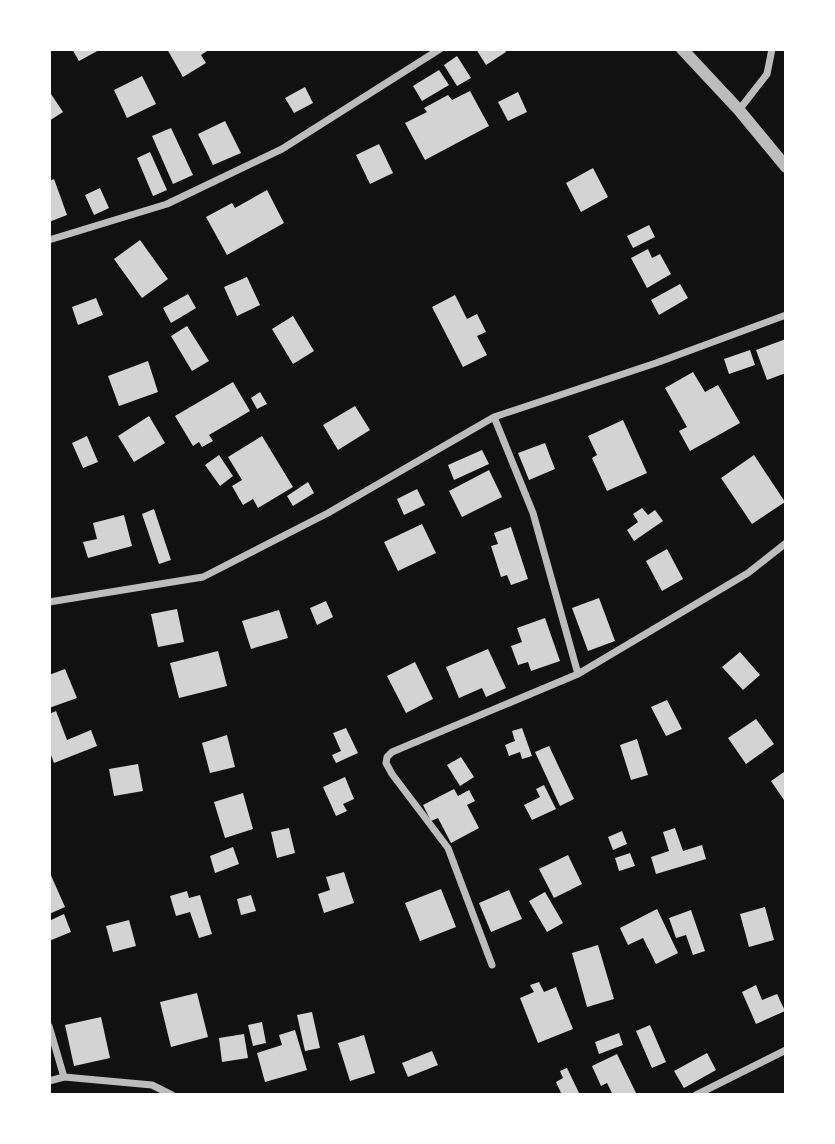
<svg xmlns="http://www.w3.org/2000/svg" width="835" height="1144" viewBox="0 0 835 1144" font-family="Poppins,sans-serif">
<rect width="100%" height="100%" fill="#111"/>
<path fill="#d3d3d3" d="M72,49H101L79,61Z
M167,49H210L201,55L206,63L183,77Z
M476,49H504L506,52L486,65Z
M457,56L471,78L457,86L444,65Z
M439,70L449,85L422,101L413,86Z
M142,76L156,104L127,118L114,90Z
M305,87L313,103L294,113L285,98Z
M49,91L63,112L49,121Z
M470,91L489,126L425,160L405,123L427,112L424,108L448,95L452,100Z
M518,92L527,112L508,121L498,102Z
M225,121L241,153L213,165L198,134Z
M171,128L193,175L173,184L152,136Z
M379,144L393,173L370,184L356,155Z
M150,152L167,190L153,196L137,158Z
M593,168L608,197L581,212L566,183Z
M54,179L67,215L49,222V181Z
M100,188L109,208L94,215L85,195Z
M267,190L284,223L227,255L206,217L232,203L235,208Z
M649,225L655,237L633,248L627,236Z
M140,240L168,279L142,298L114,259Z
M648,249L652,258L660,254L671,274L647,288L631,258Z
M247,277L260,305L237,316L224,287Z
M680,284L688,298L659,315L651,300Z
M188,294L196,308L171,323L163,308Z
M455,295L467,319L477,314L486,332L477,336L487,355L463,367L432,307Z
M96,298L103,315L78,325L72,307Z
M293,316L314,351L293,364L272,329Z
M187,326L209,361L192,371L171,336Z
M786,339V373L767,380L756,350Z
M750,350L755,365L729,374L724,359Z
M148,361L158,392L119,406L108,376Z
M693,372L705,392L718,385L740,423L690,451L679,431L687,427L665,388Z
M233,382L250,411L209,435L213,441L202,447L199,442L193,446L175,416Z
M260,392L267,404L257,409L251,398Z
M355,406L370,430L338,450L323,425Z
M149,416L165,443L134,462L118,436Z
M623,420L647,473L607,491L592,458L597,455L588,436Z
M87,436L98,462L83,468L72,443Z
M262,436L293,487L258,508L253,499L243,505L232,486L242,480L228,457Z
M545,443L555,469L529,480L518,453Z
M482,450L489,464L454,480L448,465Z
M219,455L233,476L220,486L205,465Z
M754,455L785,502L752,524L721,478Z
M489,470L502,497L462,517L449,491Z
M308,482L314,493L293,506L287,496Z
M417,489L425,505L404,515L397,499Z
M642,508L648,515L655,510L663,521L634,541L627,530L638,522L633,514Z
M154,509L171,560L159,564L142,514Z
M124,515L132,546L88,558L83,542L97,539L93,523Z
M422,524L436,553L398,571L384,542Z
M511,527L528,579L511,585L507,575L501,577L491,546L498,544L494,533Z
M667,549L683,579L662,591L646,561Z
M599,598L615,641L588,651L572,608Z
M326,601L333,617L317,625L310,608Z
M177,609L184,642L158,647L151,614Z
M279,610L288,638L251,649L242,621Z
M545,618L560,661L531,671L528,662L518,665L511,646L522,642L517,628Z
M488,649L506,688L486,697L482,688L459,698L446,667Z
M218,651L227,686L179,698L170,663Z
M740,652L760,675L743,690L722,667Z
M415,662L433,699L406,713L387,676Z
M65,669L77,698L49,708V675Z
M667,700L682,729L666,736L651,707Z
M56,711L67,740L91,730L97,746L54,763L49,750V714Z
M756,719L774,744L746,764L728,738Z
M346,728L358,753L336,763L332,755L341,751L333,733Z
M522,728L532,756L522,759L520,752L509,756L505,745L515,741L512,731Z
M227,735L235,767L210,773L202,743Z
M637,739L648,775L631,780L620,745Z
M549,746L574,799L560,806L535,752Z
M461,757L474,777L460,786L447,765Z
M138,764L143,791L114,796L109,769Z
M784,772L786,776V803L771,781Z
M345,777L354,799L343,804L347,811L336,816L323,787Z
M544,785L556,809L532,820L524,805L540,797L536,789Z
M454,789L458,796L469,790L475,801L467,805L479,828L451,843L438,818L431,821L423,805Z
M243,793L253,829L225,838L214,802Z
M289,828L295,853L277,858L271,832Z
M675,828L683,851L702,845L706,859L656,874L651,857L669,851L663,832Z
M622,831L627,844L613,850L608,837Z
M233,847L239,864L215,873L210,856Z
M630,853L635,866L619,871L615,858Z
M568,855L582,884L554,898L539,869Z
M49,871L65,907L49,914Z
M344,872L354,903L324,913L318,894L330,890L326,877Z
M441,889L456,927L420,941L405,903Z
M509,890L522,919L491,932L479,903Z
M187,891L189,898L200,895L212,934L199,938L190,912L176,916L170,896Z
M545,892L563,923L547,932L529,901Z
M251,895L256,911L241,915L237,899Z
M765,907L774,940L749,947L740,914Z
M657,909L678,953L656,964L643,938L628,945L620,928Z
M691,910L705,951L693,955L686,935L676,938L669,918Z
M64,914L71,932L49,941V921Z
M129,920L136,946L113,952L106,926Z
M598,945L614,999L587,1007L572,953Z
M539,982L544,992L556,987L573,1029L538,1043L520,998L534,992L530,985Z
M756,985L762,1000L777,994L785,1011L756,1024L742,992Z
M197,993L208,1037L171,1047L160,1002Z
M312,1012L320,1048L305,1051L297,1015Z
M101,1017L110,1058L74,1066L65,1025Z
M262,1022L266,1043L253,1046L248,1025Z
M650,1025L666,1062L652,1068L636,1031Z
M295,1030L307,1070L265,1082L257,1053L282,1045L279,1035Z
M619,1033L623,1045L599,1054L595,1042Z
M244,1034L248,1058L222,1062L219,1038Z
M364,1035L375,1073L350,1081L338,1043Z
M432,1051L438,1065L408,1077L402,1063Z
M707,1053L716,1070L684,1088L674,1071Z
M617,1054L636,1093L631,1095H613L607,1083L601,1086L592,1066Z
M567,1068L580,1095H562L556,1082L563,1078L560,1071Z"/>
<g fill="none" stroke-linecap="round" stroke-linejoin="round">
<path stroke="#bcbcbc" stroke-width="7" d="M739,110L767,74L772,49
M49,240L167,204L282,149L440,49
M494,417L533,513L578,674
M49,602L203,577L328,513L494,417L656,363L786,315
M492,965L448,848L392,774L386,763L387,757L392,752L578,674L748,573L786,543
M49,1026L64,1077L49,1081
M64,1077L152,1085L172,1095
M696,1095L786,1050"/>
<path stroke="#bcbcbc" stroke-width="12" d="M682,49L739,110L786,167"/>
</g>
<rect width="835" height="1144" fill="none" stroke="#ffffff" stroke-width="102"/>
</svg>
